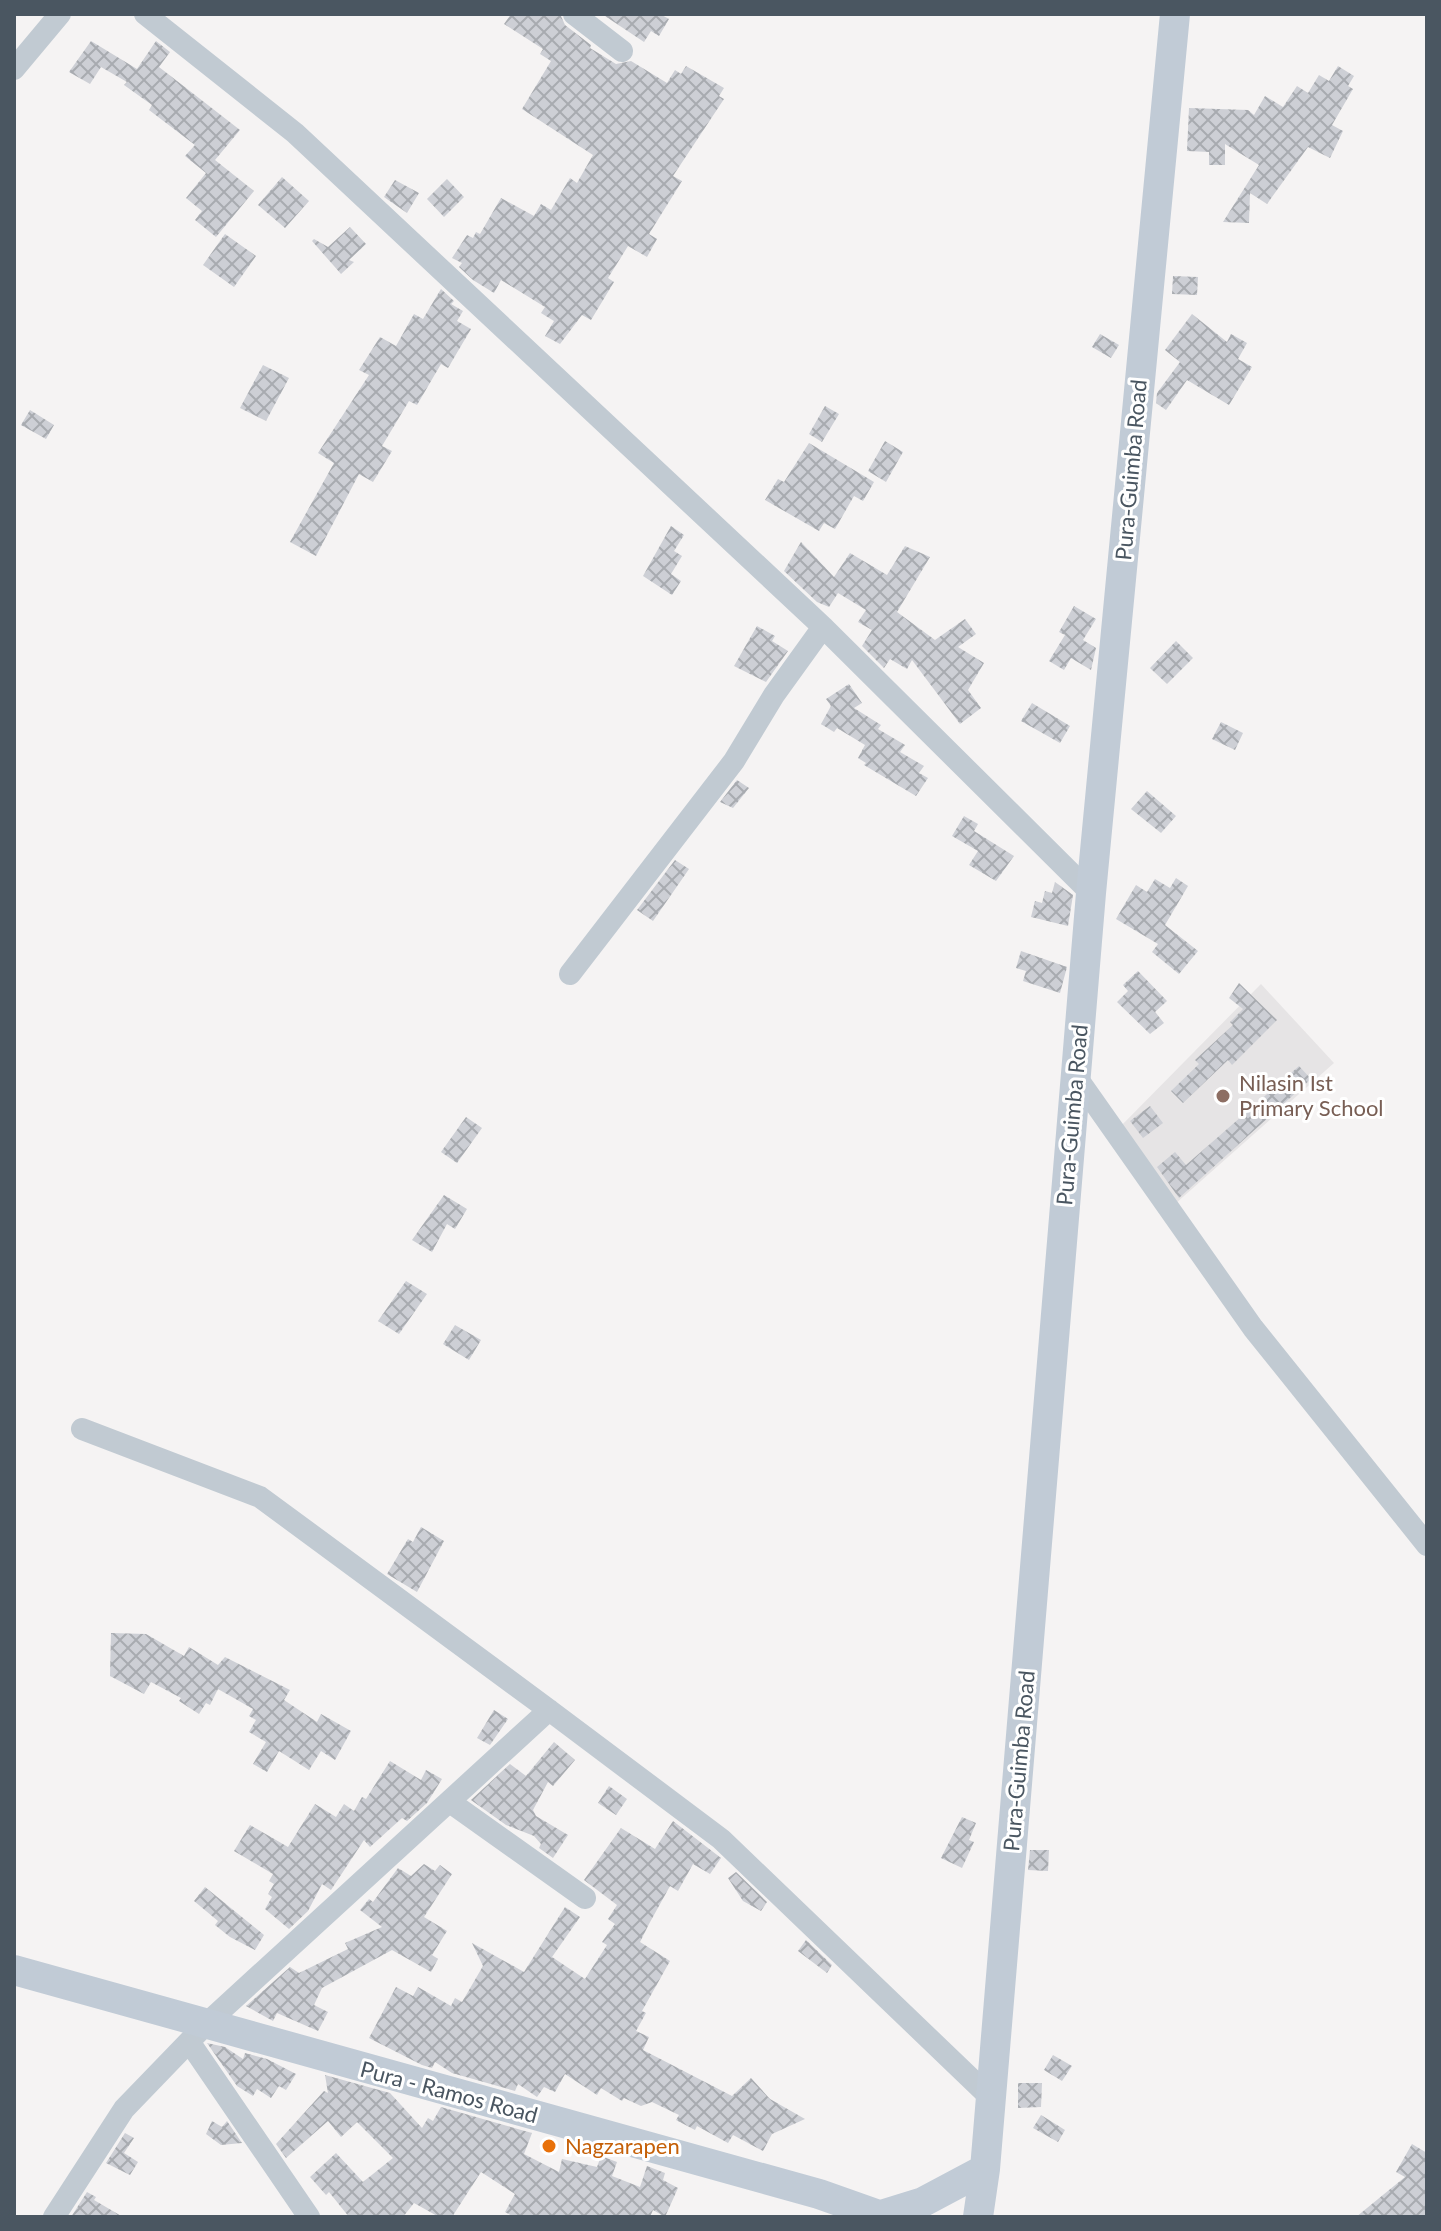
<svg xmlns="http://www.w3.org/2000/svg" width="1441" height="2231" viewBox="0 0 1441 2231" font-family="Lato,sans-serif">
<defs>
<pattern id="building-cross-hatch" width="8" height="8" patternUnits="userSpaceOnUse" patternTransform="scale(2)"><rect width="8" height="8" fill="#cdcfd5"/><path d="M0 0l8 8M0 8l8-8" fill="none" stroke="#a8abb0"/></pattern>
</defs>
<rect width="100%" height="100%" fill="#f5f3f3"/>
<path fill="#e6e4e5" d="M1261,984L1334,1063L1175,1204L1117,1130Z"/>
<path fill="url(#building-cross-hatch)" d="M511,14H560L565,25L591,45L590,48L616,64L631,61L667,83L675,70L681,74L686,66L724,88L719,96L724,99L673,176L682,181L649,234L657,239L647,257L628,246L608,278L614,282L591,320L582,315L560,344L545,336L554,321L541,313L545,307L501,280L494,293L473,280L459,267L462,263L452,258L467,235L473,238L476,232L480,234L501,198L534,216L541,204L551,210L570,178L577,183L593,155L522,109L551,61L540,54L543,49L504,24Z
M602,14H660L669,19L659,36L651,31L644,42Z
M91,41L137,69L156,41L170,52L159,67L240,130L215,160L254,191L216,237L195,220L202,211L186,198L206,173L185,156L195,145L149,110L152,105L124,85L127,82L101,67L90,84L69,72Z
M1338,66L1354,76L1348,86L1353,89L1332,125L1343,131L1330,158L1308,147L1267,204L1250,193L1249,223L1223,222L1259,165L1225,144V165H1209V152L1187,151L1189,108L1248,110L1254,115L1265,96L1283,107L1297,86L1308,93L1319,75L1329,81Z
M282,177L309,201L285,228L258,205Z
M447,179L464,197L444,217L427,199Z
M395,180L419,193L407,213L384,197Z
M350,227L366,244L349,260L354,262L341,274L312,241L314,239L328,247Z
M225,234L256,256L234,287L203,265Z
M1173,276L1198,277L1197,295L1172,294Z
M441,289L454,301L451,304L463,311L457,321L471,329L448,368L441,364L417,405L409,401L382,446L392,451L373,482L359,474L316,556L290,542L334,463L318,453L369,375L359,370L380,337L396,346L414,314L423,319Z
M1192,314L1227,342L1231,334L1247,343L1238,359L1252,367L1229,405L1187,380L1166,410L1156,403L1157,393L1180,362L1165,350Z
M1100,334L1119,345L1111,358L1092,347Z
M263,365L289,378L266,421L240,408Z
M825,406L839,414L822,442L809,434Z
M30,410L54,425L46,439L21,425Z
M885,441L903,452L886,482L868,471Z
M809,443L874,482L863,501L854,496L835,529L824,523L819,531L765,500L778,479L784,482Z
M671,526L684,535L674,551L682,556L671,574L681,581L672,595L643,576Z
M801,542L834,577L850,553L887,575L905,546L930,557L897,612L935,640L965,619L976,634L958,647L984,663L968,690L981,708L960,724L912,660L907,669L890,659L884,668L862,646L872,630L858,622L866,610L838,593L829,607L817,602L784,571Z
M1074,606L1096,619L1083,640L1096,648L1091,670L1071,658L1064,670L1049,661L1065,635L1059,632Z
M757,626L775,636L772,641L788,651L766,682L734,666Z
M1176,641L1193,658L1167,684L1150,668Z
M849,684L862,703L854,708L881,725L878,729L905,745L900,752L924,766L919,773L928,778L916,796L864,765L866,763L858,758L865,745L837,728L834,732L821,724L831,706L826,699Z
M1032,703L1070,726L1060,743L1021,721Z
M1221,722L1243,733L1235,750L1212,739Z
M737,780L749,788L733,808L720,802Z
M1147,791L1176,816L1161,833L1131,809Z
M964,816L978,824L974,831L1014,856L996,881L969,865L978,851L952,836Z
M675,860L689,869L653,921L637,910Z
M1176,878L1188,886L1165,925L1198,951L1179,974L1152,952L1158,944L1116,919L1136,885L1147,892L1155,879L1170,888Z
M1055,882L1073,895L1068,926L1031,917L1035,901L1042,903L1045,891L1052,893Z
M1021,951L1067,967L1060,993L1023,981L1026,971L1016,968Z
M1138,971L1167,1001L1155,1012L1164,1023L1150,1034L1117,1002L1128,991L1123,985Z
M1239,983L1277,1020L1232,1065L1228,1060L1183,1103L1171,1091L1199,1064L1195,1060L1233,1025L1230,1022L1243,1009L1229,998Z
M1299,1066L1311,1079L1179,1198L1157,1167L1175,1152L1186,1165Z
M1150,1106L1163,1123L1143,1138L1130,1121Z
M466,1117L482,1128L457,1163L441,1152Z
M444,1195L467,1209L455,1229L447,1224L432,1252L412,1240Z
M406,1281L427,1294L399,1334L378,1321Z
M455,1325L481,1340L469,1360L443,1344Z
M421,1527L444,1541L417,1592L387,1574L408,1539L413,1542Z
M111,1633L146,1634L184,1656L189,1647L218,1665L225,1657L290,1690L284,1700L317,1722L321,1714L351,1731L335,1760L321,1751L309,1770L279,1751L267,1772L253,1764L266,1742L249,1732L256,1720L249,1716L253,1709L218,1689L210,1705L206,1703L199,1714L179,1701L181,1698L151,1682L144,1694L110,1676Z
M494,1710L508,1719L490,1745L477,1738Z
M554,1742L575,1760L553,1786L548,1782L533,1810L536,1816L568,1835L553,1858L539,1848L541,1844L534,1836L506,1825L471,1800L510,1764L526,1776Z
M390,1761L421,1780L426,1770L442,1779L427,1803L407,1821L402,1818L370,1847L364,1840L331,1890L322,1884L308,1911L289,1929L265,1909L272,1897L268,1894L274,1884L269,1881L273,1874L234,1851L250,1825L288,1847L315,1804L336,1817L344,1804L354,1811L362,1797L366,1799Z
M609,1786L627,1799L616,1815L598,1803Z
M962,1817L976,1823L969,1840L974,1842L962,1868L941,1858Z
M673,1821L721,1858L710,1874L693,1864L678,1891L670,1886L649,1924L640,1942L670,1961L642,2011L646,2013L636,2031L649,2037L643,2050L732,2096L751,2078L770,2099L805,2119L772,2134L763,2151L733,2135L728,2143L697,2126L695,2130L676,2120L679,2115L652,2102L641,2106L624,2098L622,2101L601,2088L597,2095L565,2074L555,2092L544,2087L537,2097L518,2084L515,2091L452,2073L435,2062L432,2068L422,2065L369,2038L396,1987L413,1996L418,1987L451,2006L455,1998L462,2002L483,1966L472,1943L524,1972L565,1907L580,1917L552,1957L585,1979L607,1945L602,1942L615,1924L608,1919L617,1905L584,1880L621,1828L655,1849Z
M1030,1850H1049L1048,1871L1028,1870Z
M424,1864L435,1871L440,1865L452,1874L424,1917L447,1931L432,1955L438,1959L431,1972L392,1950L322,1988L314,2005L328,2012L318,2031L277,2013L273,2021L246,2006L290,1967L299,1973L348,1949L345,1943L382,1927L360,1910L369,1899L373,1902L398,1868L411,1876Z
M736,1872L767,1902L761,1911L743,1901L728,1878Z
M205,1887L264,1935L255,1950L230,1937L215,1925L218,1921L194,1901Z
M806,1940L832,1965L827,1973L798,1951Z
M207,2043L225,2047L243,2059L245,2053L267,2059L296,2074L286,2090L279,2086L271,2098L257,2089L253,2096L237,2086Z
M1053,2055L1072,2066L1062,2081L1044,2070Z
M325,2075L390,2093L422,2128L428,2118L433,2121L441,2107L532,2133L524,2154L559,2172L562,2159L597,2167L601,2156L617,2162L612,2176L640,2187L647,2166L665,2173L663,2180L678,2188L665,2217L653,2210L650,2217H514L505,2212L515,2194L481,2172L452,2217H439L414,2203L403,2217H349L329,2192L326,2195L310,2177L336,2153L363,2182L393,2158L357,2122L341,2137L328,2121L286,2158L276,2144L324,2091L328,2093Z
M1018,2083H1042L1041,2107L1018,2108Z
M1041,2115L1065,2130L1058,2142L1033,2128Z
M212,2121L222,2127L227,2121L242,2143L221,2145L206,2134Z
M125,2133L134,2138L124,2153L138,2162L130,2175L106,2163Z
M1412,2144L1427,2153V2217H1356L1405,2177L1396,2172Z
M87,2192L96,2197L94,2200L123,2217H71Z"/>
<g fill="none" stroke-linecap="round" stroke-linejoin="round">
<path stroke="#c1cad2" stroke-width="22" d="M145,14L295,133L823,627L1091,893
M574,14L622,51
M14,69L60,14
M570,974L734,761L774,695L823,627
M1075,1075L1253,1328L1427,1545
M82,1429L260,1497L549,1710L721,1839L991,2098
M450,1802L585,1898
M190,2043L309,2217
M54,2217L124,2109L206,2024L549,1710"/>
<path stroke="#c1cbd6" stroke-width="30" d="M14,1970L819,2194L884,2217
M881,2215L923,2202L985,2169
M978,2217L985,2169L1091,893L1175,14"/>
</g>
<circle fill="#8d6e63" stroke="#fff" stroke-width="3" cx="1223" cy="1096" r="8"/>
<circle fill="#e8710a" stroke="#fff" stroke-width="3" cx="549" cy="2146" r="8"/>
<g text-anchor="middle" stroke-width="6" stroke-linejoin="round" paint-order="stroke">
<g font-size="22" fill="#4a5661" stroke="#fff">
<text transform="translate(1131 470) rotate(-85)" y="8">Pura-Guimba Road</text>
<text transform="translate(1072 1115) rotate(-85)" y="8">Pura-Guimba Road</text>
<text transform="translate(1019 1761) rotate(-85)" y="8">Pura-Guimba Road</text>
<text transform="translate(449 2092) rotate(15)" y="8">Pura - Ramos Road</text>
</g>
<g font-size="22" fill="#785e54" stroke="#fff" text-anchor="start">
<text x="1239" y="1091">Nilasin Ist<tspan x="1239" dy="25">Primary School</tspan></text>
</g>
<g font-size="22" fill="#c56008" stroke="#fff" text-anchor="start">
<text x="565" y="2154">Nagzarapen</text>
</g>
</g>
<rect width="1441" height="2231" fill="none" stroke="#4a5661" stroke-width="32"/>
</svg>
